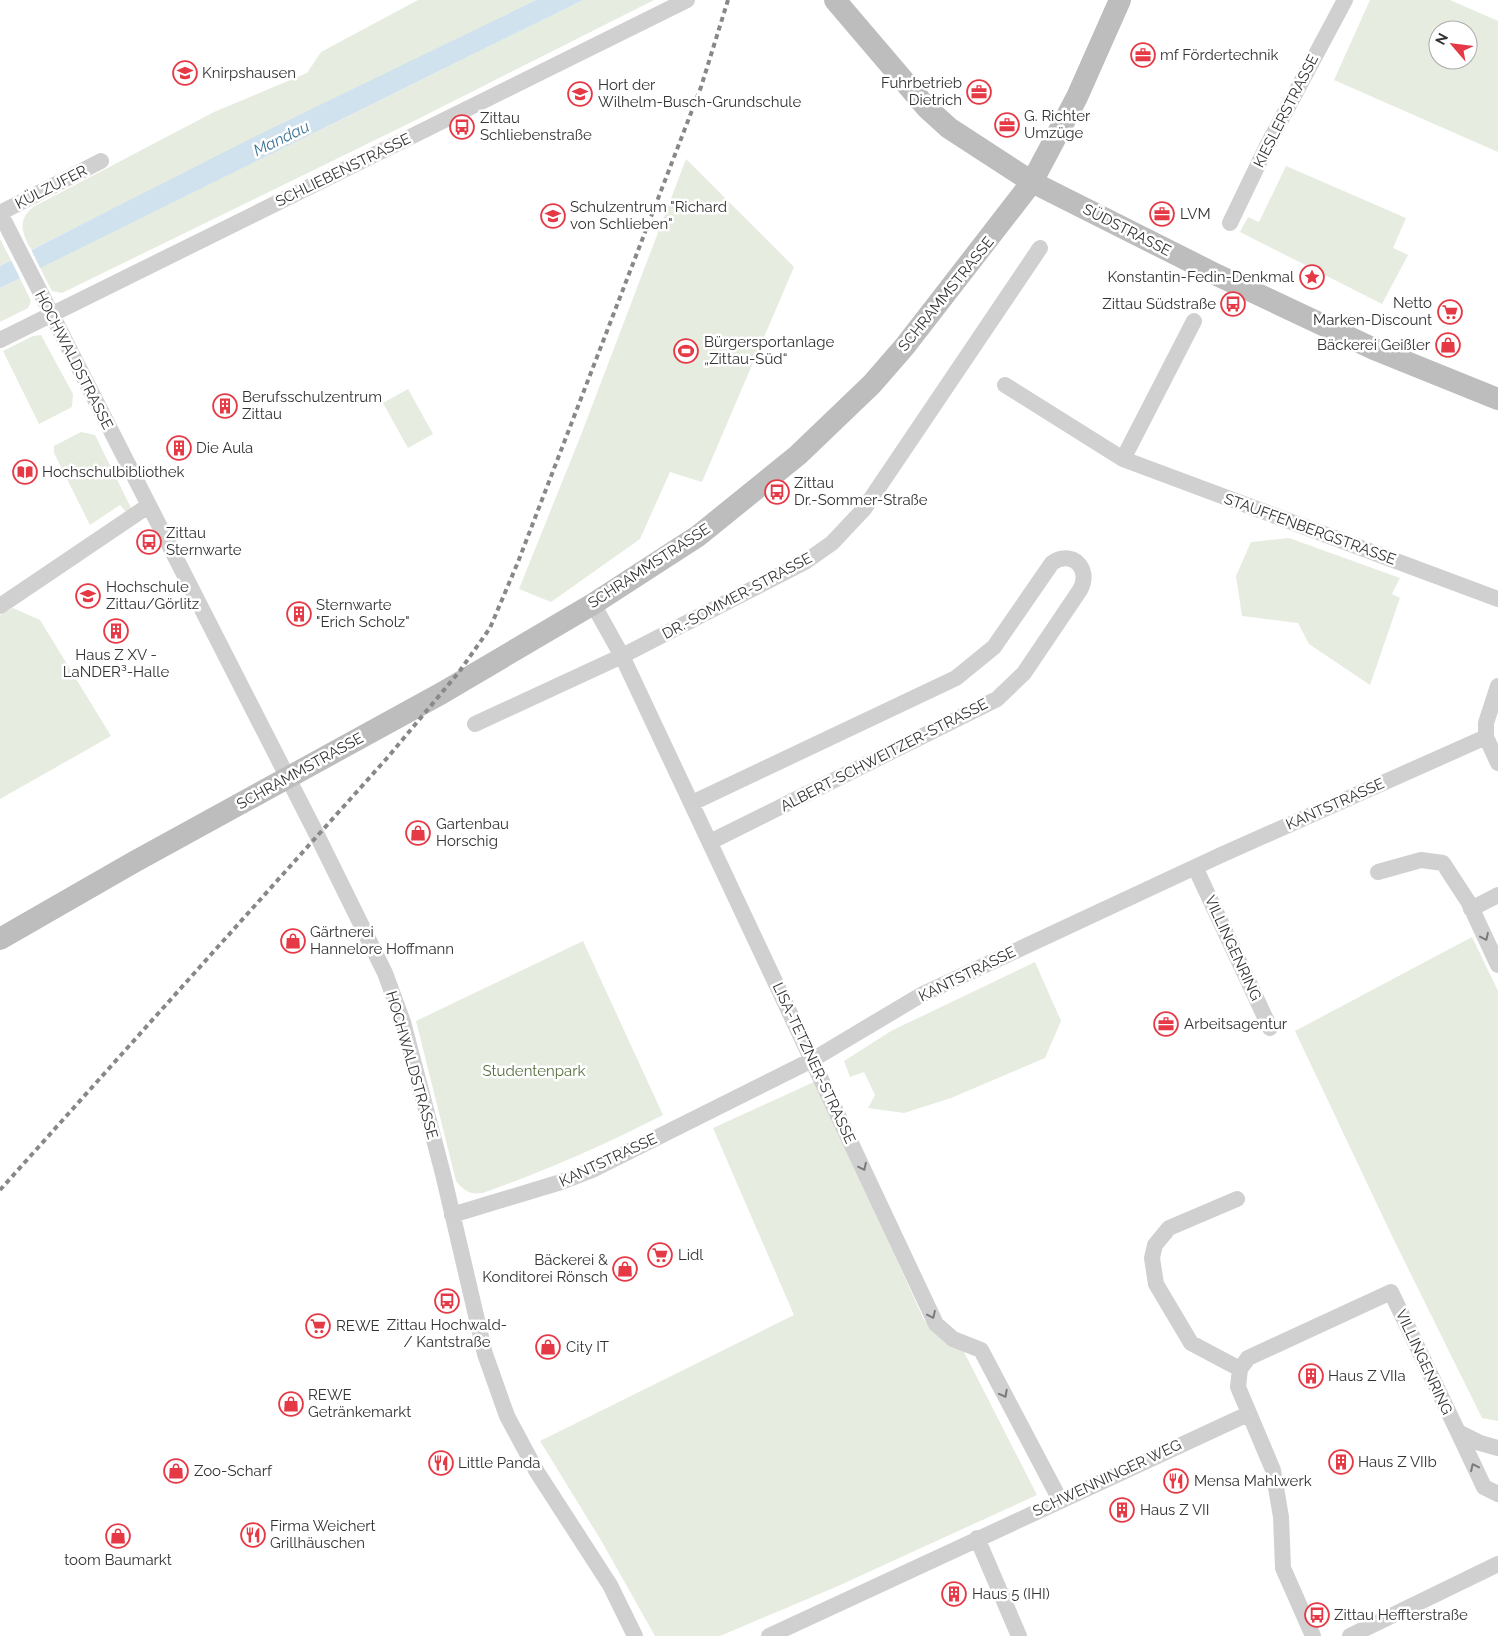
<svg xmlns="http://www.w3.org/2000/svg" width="1498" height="1636" viewBox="0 0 1498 1636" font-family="Raleway,sans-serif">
<rect width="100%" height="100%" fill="#fff"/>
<path fill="#e6ecdf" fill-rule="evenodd" d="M418,0H536L31,250C22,232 17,221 33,207L214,112L307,73L321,52Z
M583,0H654L416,120L62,293L52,291L40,268Z
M1370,0H1450L1498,21V152L1334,80ZM1438,30H1468V60H1438Z
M686,159L794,267L702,482L670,472L640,539L551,602L519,589L581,435Z
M1286,166L1406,218L1393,248L1408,255L1382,304L1240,232L1248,217L1259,222Z
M0,239L11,260L0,266Z
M20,278L31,301L28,308L0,322V288Z
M41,335L73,394L72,407L39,424L3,351L33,336Z
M408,389L433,434L408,448L383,403Z
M81,432L95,435L131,508L126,512L120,505L90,525L54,453V446Z
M1289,538L1400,578L1392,594L1400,598L1370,685L1309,644L1298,623L1242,616L1236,576L1251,542Z
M13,608L40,620L111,736L0,799V615Z
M1472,937L1498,991V1421L1482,1418L1393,1238L1295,1031Z
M583,941L663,1115C604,1145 545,1171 483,1193C470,1195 464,1191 456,1181L416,1021Z
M1035,962L1061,1021L1045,1058L951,1098L904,1113L868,1108L875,1095L864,1072L850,1077L844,1061L891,1031Z
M816,1081L924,1320L941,1339L962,1348L1037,1495L838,1586L720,1636H655L602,1542L540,1441L794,1315L713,1128Z"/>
<path fill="#cfe2ee" d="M536,0H583L0,288V266L248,140Z"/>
<path fill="#fff" d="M30,247L41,270L21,280L10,258Z"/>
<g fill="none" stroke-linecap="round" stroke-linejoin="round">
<path stroke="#d0d0d0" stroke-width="16" d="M0,213L317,835L385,973L403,1022L443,1174L485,1354L507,1416L537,1472L610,1585L635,1636
M0,213L101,161
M1230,223L1267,146L1345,0
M0,340L687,0
M1005,385L1123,459L1498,599
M1123,459L1194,321
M593,604L622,656L936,1324L953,1339L981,1350L1060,1500
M0,606L148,506
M1498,686L1486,723V737L1498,763
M475,724L622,656L805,562L832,543L864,509L1040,248
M692,803L956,678L994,647L1052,563C1072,549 1092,569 1080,590L1024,673L997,699L710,842
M1195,867L1270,1028
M1378,872L1421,860L1443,863L1469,903L1498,965
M1471,909L1498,895
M1237,1199L1169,1228L1155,1245L1152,1258L1156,1284L1191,1343L1240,1369
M452,1215L561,1182L592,1170L812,1060L921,995L1221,855L1486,737
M1458,1432L1484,1487L1498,1494
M977,1538L1019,1636
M769,1636L1248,1414
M1313,1636L1283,1568L1281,1517L1273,1470L1238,1387L1240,1369L1248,1358L1391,1292L1458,1432L1480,1443L1498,1448
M1350,1636L1498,1564"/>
<path stroke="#bdbdbd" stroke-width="22" d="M835,0L927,108L949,128L1032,182L1217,275L1374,349L1498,399
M0,939L134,862L442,693L593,604L698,536L798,455L872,384L905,346L1032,182L1077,97L1120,0"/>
<path stroke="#888" stroke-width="4" stroke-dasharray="5 4" stroke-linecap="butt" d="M0,1190L388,757L459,672L490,628L518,562L701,87L728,0"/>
</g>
<defs><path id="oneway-chevron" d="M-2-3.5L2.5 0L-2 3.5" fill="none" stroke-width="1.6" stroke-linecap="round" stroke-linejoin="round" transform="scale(1.25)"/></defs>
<g stroke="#7a7a7a">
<use href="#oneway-chevron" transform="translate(1485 937) rotate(65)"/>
<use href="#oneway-chevron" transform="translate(863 1167) rotate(64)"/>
<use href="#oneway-chevron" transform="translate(932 1315) rotate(65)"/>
<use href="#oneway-chevron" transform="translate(1004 1394) rotate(62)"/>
<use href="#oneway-chevron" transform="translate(1474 1467) rotate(-115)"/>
</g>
<defs>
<g id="office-ring" transform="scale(1.25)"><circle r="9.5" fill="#fff" stroke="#e63946" stroke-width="1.5"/><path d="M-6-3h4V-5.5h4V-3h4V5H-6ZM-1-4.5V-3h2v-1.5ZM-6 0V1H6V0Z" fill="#e63946"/></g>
<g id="school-ring" transform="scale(1.25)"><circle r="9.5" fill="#fff" stroke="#e63946" stroke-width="1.5"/><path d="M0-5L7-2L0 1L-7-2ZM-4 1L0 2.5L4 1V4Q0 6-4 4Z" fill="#e63946"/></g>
<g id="bus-ring" transform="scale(1.25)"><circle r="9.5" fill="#fff" stroke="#e63946" stroke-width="1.5"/><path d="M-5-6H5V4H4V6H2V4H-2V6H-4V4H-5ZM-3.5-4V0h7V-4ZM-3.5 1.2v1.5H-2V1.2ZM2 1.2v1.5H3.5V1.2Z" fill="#e63946"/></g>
<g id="sight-ring" transform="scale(1.25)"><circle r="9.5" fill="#fff" stroke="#e63946" stroke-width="1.5"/><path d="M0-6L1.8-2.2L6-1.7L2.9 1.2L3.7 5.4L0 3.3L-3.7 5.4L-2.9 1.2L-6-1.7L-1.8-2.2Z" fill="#e63946"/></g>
<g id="supermarket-ring" transform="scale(1.25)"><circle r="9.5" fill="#fff" stroke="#e63946" stroke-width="1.5"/><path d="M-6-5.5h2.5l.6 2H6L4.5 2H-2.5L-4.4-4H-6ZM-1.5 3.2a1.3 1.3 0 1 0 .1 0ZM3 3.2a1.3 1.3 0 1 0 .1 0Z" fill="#e63946"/></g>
<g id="shop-ring" transform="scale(1.25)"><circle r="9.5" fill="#fff" stroke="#e63946" stroke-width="1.5"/><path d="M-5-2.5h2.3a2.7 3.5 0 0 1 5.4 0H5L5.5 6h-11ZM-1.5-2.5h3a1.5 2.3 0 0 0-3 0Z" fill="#e63946"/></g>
<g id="stadium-ring" transform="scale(1.25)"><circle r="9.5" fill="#fff" stroke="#e63946" stroke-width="1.5"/><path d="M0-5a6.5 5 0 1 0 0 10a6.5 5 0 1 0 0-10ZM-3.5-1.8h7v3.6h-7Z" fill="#e63946"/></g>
<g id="building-ring" transform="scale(1.25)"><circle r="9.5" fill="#fff" stroke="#e63946" stroke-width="1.5"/><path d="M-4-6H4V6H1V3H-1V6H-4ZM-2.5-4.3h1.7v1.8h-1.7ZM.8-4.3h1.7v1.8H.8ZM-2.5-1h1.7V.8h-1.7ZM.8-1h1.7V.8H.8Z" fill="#e63946"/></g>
<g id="library-ring" transform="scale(1.25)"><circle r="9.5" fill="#fff" stroke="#e63946" stroke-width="1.5"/><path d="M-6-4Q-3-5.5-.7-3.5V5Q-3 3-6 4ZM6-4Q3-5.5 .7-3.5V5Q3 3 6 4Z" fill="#e63946"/></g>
<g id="university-ring" transform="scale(1.25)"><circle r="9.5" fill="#fff" stroke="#e63946" stroke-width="1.5"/><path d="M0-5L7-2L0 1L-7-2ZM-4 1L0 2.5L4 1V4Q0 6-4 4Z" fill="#e63946"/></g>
<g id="restaurant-ring" transform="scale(1.25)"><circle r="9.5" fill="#fff" stroke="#e63946" stroke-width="1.5"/><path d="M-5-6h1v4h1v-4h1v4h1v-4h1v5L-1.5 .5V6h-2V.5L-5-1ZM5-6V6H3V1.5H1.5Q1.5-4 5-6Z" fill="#e63946"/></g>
</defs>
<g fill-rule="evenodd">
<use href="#office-ring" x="1143" y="55"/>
<use href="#school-ring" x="185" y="73"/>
<use href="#office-ring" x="979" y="92"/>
<use href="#school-ring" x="580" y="94"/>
<use href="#office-ring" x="1007" y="125"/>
<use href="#bus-ring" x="462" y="127"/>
<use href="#office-ring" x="1162" y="214"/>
<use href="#school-ring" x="553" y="216"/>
<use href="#sight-ring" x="1312" y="277"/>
<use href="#bus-ring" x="1233" y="304"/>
<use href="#supermarket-ring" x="1450" y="312"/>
<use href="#shop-ring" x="1448" y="345"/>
<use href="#stadium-ring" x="686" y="351"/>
<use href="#building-ring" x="225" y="406"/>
<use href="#building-ring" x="179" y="448"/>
<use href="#library-ring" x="25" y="472"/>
<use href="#bus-ring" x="777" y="492"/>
<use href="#bus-ring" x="149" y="542"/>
<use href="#university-ring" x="88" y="596"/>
<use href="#building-ring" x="299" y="614"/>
<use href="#building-ring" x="116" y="631"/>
<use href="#shop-ring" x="418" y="833"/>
<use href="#shop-ring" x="293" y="941"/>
<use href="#office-ring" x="1166" y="1024"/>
<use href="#supermarket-ring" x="660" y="1255"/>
<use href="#shop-ring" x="625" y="1269"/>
<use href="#bus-ring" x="447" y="1301"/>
<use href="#supermarket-ring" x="318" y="1326"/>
<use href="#shop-ring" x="548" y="1347"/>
<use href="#building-ring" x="1311" y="1376"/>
<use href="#shop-ring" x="291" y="1404"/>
<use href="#building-ring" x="1341" y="1462"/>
<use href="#restaurant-ring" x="441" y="1463"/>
<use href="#shop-ring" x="176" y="1471"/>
<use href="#restaurant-ring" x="1176" y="1481"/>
<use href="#building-ring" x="1122" y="1510"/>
<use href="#restaurant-ring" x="253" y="1535"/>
<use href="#shop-ring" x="118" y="1536"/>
<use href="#building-ring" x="954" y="1594"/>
<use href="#bus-ring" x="1317" y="1615"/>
</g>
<g text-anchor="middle" stroke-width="5" stroke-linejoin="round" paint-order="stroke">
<g font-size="15" fill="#333" stroke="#fff" text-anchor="start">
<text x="1160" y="60">mf Fördertechnik</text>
<text x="202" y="78">Knirpshausen</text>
<text x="962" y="88" text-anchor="end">Fuhrbetrieb<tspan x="962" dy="17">Dietrich</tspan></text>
<text x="598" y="90">Hort der<tspan x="598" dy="17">Wilhelm-Busch-Grundschule</tspan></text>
<text x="1024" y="121">G. Richter<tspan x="1024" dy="17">Umzüge</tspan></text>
<text x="480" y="123">Zittau<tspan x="480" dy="17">Schliebenstraße</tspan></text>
<text x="570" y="212">Schulzentrum "Richard<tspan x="570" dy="17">von Schlieben"</tspan></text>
<text x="1180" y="219">LVM</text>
<text x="1294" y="282" text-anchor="end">Konstantin-Fedin-Denkmal</text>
<text x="1432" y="308" text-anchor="end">Netto<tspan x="1432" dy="17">Marken-Discount</tspan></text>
<text x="1216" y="309" text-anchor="end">Zittau Südstraße</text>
<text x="704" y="347">Bürgersportanlage<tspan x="704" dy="17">„Zittau-Süd“</tspan></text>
<text x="1430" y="350" text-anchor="end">Bäckerei Geißler</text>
<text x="242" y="402">Berufsschulzentrum<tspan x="242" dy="17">Zittau</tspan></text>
<text x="196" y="453">Die Aula</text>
<text x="42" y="477">Hochschulbibliothek</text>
<text x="794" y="488">Zittau<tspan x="794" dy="17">Dr.-Sommer-Straße</tspan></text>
<text x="166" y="538">Zittau<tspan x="166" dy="17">Sternwarte</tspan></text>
<text x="106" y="592">Hochschule<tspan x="106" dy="17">Zittau/Görlitz</tspan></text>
<text x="316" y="610">Sternwarte<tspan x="316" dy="17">"Erich Scholz"</tspan></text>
<text x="116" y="660" text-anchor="middle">Haus Z XV -<tspan x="116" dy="17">LaNDER³-Halle</tspan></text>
<text x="436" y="829">Gartenbau<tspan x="436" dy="17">Horschig</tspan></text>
<text x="310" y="937">Gärtnerei<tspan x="310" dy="17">Hannelore Hoffmann</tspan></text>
<text x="1184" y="1029">Arbeitsagentur</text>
<text x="678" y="1260">Lidl</text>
<text x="608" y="1265" text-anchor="end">Bäckerei &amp;<tspan x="608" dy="17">Konditorei Rönsch</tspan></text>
<text x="447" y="1330" text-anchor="middle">Zittau Hochwald-<tspan x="447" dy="17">/ Kantstraße</tspan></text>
<text x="336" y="1331">REWE</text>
<text x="566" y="1352">City IT</text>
<text x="1328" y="1381">Haus Z VIIa</text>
<text x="308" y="1400">REWE<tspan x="308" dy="17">Getränkemarkt</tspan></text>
<text x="1358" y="1467">Haus Z VIIb</text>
<text x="458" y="1468">Little Panda</text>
<text x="194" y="1476">Zoo-Scharf</text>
<text x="1194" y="1486">Mensa Mahlwerk</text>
<text x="1140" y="1515">Haus Z VII</text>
<text x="270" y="1531">Firma Weichert<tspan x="270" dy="17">Grillhäuschen</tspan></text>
<text x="118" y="1565" text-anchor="middle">toom Baumarkt</text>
<text x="972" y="1599">Haus 5 (IHI)</text>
<text x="1334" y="1620">Zittau Heffterstraße</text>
</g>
<g font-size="15" fill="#333" stroke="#fff">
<text transform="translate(1286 111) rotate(-63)" y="5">KIESLERSTRASSE</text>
<text transform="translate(343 170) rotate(-26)" y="5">SCHLIEBENSTRASSE</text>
<text transform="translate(51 187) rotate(-27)" y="5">KÜLZUFER</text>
<text transform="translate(1127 230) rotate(27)" y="5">SÜDSTRASSE</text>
<text transform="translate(946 294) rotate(-51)" y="5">SCHRAMMSTRASSE</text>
<text transform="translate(74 360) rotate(63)" y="5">HOCHWALDSTRASSE</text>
<text transform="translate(1310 529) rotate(20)" y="5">STAUFFENBERGSTRASSE</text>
<text transform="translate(649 566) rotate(-33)" y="5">SCHRAMMSTRASSE</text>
<text transform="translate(737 596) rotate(-28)" y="5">DR.-SOMMER-STRASSE</text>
<text transform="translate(884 755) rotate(-27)" y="5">ALBERT-SCHWEITZER-STRASSE</text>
<text transform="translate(300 771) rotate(-29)" y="5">SCHRAMMSTRASSE</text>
<text transform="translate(1335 804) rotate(-24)" y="5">KANTSTRASSE</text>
<text transform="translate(1233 948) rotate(65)" y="5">VILLINGENRING</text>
<text transform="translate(967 974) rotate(-26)" y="5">KANTSTRASSE</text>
<text transform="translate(814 1063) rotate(65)" y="5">LISA-TETZNER-STRASSE</text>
<text transform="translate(412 1065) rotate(74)" y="5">HOCHWALDSTRASSE</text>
<text transform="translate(608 1160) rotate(-25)" y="5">KANTSTRASSE</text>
<text transform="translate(1424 1362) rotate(65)" y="5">VILLINGENRING</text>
<text transform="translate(1107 1478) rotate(-25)" y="5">SCHWENNINGER WEG</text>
</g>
<g font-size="15" fill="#56703f" stroke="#fff">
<text x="534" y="1076">Studentenpark</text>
</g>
<g font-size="16" font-style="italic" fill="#3f7597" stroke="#fff">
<text transform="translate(281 138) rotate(-26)" y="6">Mandau</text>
</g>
</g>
<g transform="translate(1453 45) rotate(298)"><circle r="24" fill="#ffffff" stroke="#adadad"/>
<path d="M0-4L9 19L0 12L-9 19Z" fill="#e63946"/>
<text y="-8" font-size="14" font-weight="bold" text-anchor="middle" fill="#333333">N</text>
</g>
</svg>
